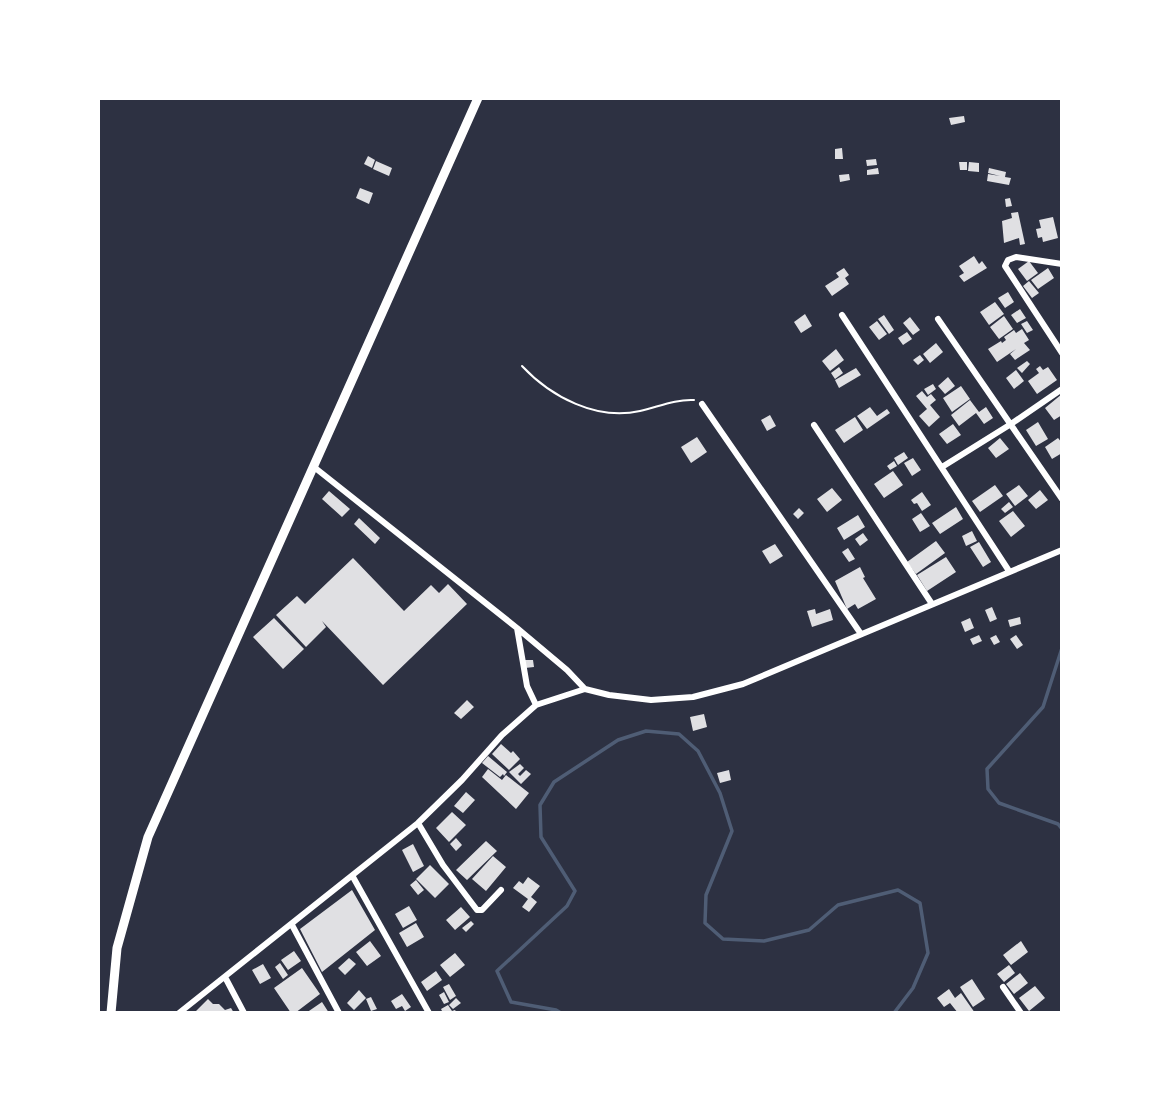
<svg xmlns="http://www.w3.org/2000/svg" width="1160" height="1111" viewBox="0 0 1160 1111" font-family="Lato,sans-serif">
<rect width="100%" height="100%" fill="#2d3142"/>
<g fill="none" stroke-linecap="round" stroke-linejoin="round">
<path stroke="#4f5d75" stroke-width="3.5" d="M1062,648L1043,707L987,769L988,789L999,803L1058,824L1062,829
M1062,951V954
M561,1013L556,1010L511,1002L497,971L567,906L575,891L541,837L540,805L554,782L618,740L646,731L679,734L698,751L720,793L732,831L706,895L705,923L723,939L764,941L809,930L838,905L898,890L920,903L928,953L913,988L894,1013"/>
</g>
<path fill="#e0e0e3" d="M964,116L965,122L951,125L949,118Z
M842,148L843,159H835V149Z
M368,156L375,160L372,168L364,164Z
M876,159L877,165L867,166L866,160Z
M376,161L392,168L389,176L373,169Z
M959,162H967V170H960Z
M969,162L979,163V172L968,171Z
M878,168L879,174L867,175V170Z
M989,168L1006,172L1005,177L1011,178L1009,185L987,181L988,174L1000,176L988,173Z
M849,174L850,180L840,182L839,175Z
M360,188L373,193L369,204L356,198Z
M1010,198L1012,206L1006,207L1005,199Z
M1018,212L1025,244L1020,245L1019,238L1004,243L1002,221L1012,218L1011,213Z
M1053,217L1058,238L1043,242L1042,237L1038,238L1036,229L1041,228L1039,220Z
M974,256L979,264L982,261L987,268L964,282L959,276L964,273L959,266Z
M1029,261L1038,273L1027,281L1018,269Z
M844,268L849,275L845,278L849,284L832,296L825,286L839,277L836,273Z
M1048,268L1054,278L1038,289L1031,280Z
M1029,281L1039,293L1032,298L1023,286Z
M1008,292L1014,302L1005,308L998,298Z
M995,302L1004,314L989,325L980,312Z
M1020,309L1026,318L1017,323L1011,315Z
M805,314L812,326L801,333L794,322Z
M884,315L894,330L889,334L878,319Z
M1004,316L1013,329L999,339L990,327Z
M910,317L920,330L913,335L903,323Z
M877,321L887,334L879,340L869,327Z
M1027,321L1033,330L1027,333L1021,324Z
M1022,329L1029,340L1024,343L1030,350L1015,360L1010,354L1016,349L997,362L988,349L1001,341L1002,343L1006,340L1004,337L1014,330L1016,333Z
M907,332L912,339L903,345L898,338Z
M936,343L943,352L930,363L923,354Z
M836,349L844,360L830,371L822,361Z
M920,355L924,360L918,365L913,360Z
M1027,361L1030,364L1022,373L1017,368Z
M1040,366L1043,370L1048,367L1057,380L1037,394L1028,381L1039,373L1036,369Z
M839,367L843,373L835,379L831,373Z
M856,368L861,375L839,388L835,380Z
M1016,370L1024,381L1014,389L1006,378Z
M948,377L955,386L945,394L938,386Z
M933,384L936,389L928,395L924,389Z
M961,386L970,399L952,412L943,398Z
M922,391L927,397L931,394L936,400L930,405L940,417L929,427L919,416L927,409L916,396Z
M1062,394V415L1054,420L1045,408Z
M970,400L979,412L986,407L993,418L984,424L976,413L959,426L951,415Z
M870,407L877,416L887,409L890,413L867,429L857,416Z
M770,415L776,426L767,431L761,420Z
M855,417L863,430L844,443L835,430Z
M1038,422L1048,439L1036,446L1026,430Z
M953,424L961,435L947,444L939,434Z
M697,437L707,452L691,463L681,447Z
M1000,438L1009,449L996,458L988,448Z
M1058,438L1062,443V453L1052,459L1045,447Z
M904,452L908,458L898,465L894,458Z
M913,458L921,470L912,476L904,463Z
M894,461L897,466L890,470L887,466Z
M893,471L903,485L884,498L874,484Z
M995,485L1003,496L980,512L972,501Z
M1019,485L1028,496L1015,506L1006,494Z
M832,488L842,500L827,512L817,499Z
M1040,490L1048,500L1036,509L1028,500Z
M329,491L350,509L342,517L322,499Z
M922,492L931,505L922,511L917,503L914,504L911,500Z
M1009,502L1013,507L1005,513L1001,509Z
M956,507L963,519L940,534L932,523Z
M799,508L804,513L798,519L793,514Z
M1013,511L1025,526L1011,537L999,521Z
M921,513L930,526L920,532L912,519Z
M858,515L865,527L844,540L837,528Z
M359,518L380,538L375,544L354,524Z
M972,531L977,541L966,546L962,536Z
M863,533L868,540L860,546L855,539Z
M936,541L945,553L916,574L907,562Z
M979,542L991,562L983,567L970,547Z
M775,544L783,556L770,564L762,551Z
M848,548L855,559L849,562L842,552Z
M946,557L956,572L927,591L917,575Z
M353,558L404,611L431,585L439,593L448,584L467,604L383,685L322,621L326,627L306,647L276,615L297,596L305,604Z
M860,567L865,577L863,578L876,599L858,609L855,604L847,609L835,581Z
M992,607L997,619L990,622L985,610Z
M815,609L816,614L830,609L833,620L812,627L807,611Z
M1020,617L1021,624L1010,627L1008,620Z
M274,618L304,649L283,669L253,637Z
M970,618L974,628L965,632L961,622Z
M979,635L982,641L973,645L970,639Z
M996,635L1000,642L994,645L990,638Z
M1016,635L1023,645L1017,649L1010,639Z
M525,660H533L534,667L525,668Z
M467,700L474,707L461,719L454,713Z
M704,714L707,727L693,731L690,717Z
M501,744L511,753L513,751L520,759L509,770L492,754Z
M488,756L507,772L504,776L503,774L500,777L482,763Z
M520,764L524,768L518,774L520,776L526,770L531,774L521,784L509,772Z
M488,769L502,780L506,775L529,793L516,809L482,777Z
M729,770L731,780L720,783L717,773Z
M466,792L475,800L463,813L454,806Z
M452,812L466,825L449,842L436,828Z
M456,838L462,845L456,851L450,844Z
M486,841L497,851L467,880L456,870Z
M413,844L424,866L413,872L402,850Z
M493,856L506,867L486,891L472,879Z
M430,865L449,884L435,898L416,879Z
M528,877L540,886L531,897L537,902L529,912L522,907L528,899L513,888L519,881L523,884Z
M416,880L424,890L418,895L410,885Z
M352,890L375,930L322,972L300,929Z
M409,906L417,920L403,928L395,914Z
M461,907L470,917L455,930L446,920Z
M471,921L474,924L466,932L462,928Z
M416,923L424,937L407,947L399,933Z
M370,941L381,956L367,966L356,952Z
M1021,941L1028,952L1011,965L1003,955Z
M294,951L301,961L288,970L281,960Z
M455,953L465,965L450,977L440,965Z
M349,958L356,964L345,975L338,968Z
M280,963L288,975L283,979L275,967Z
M263,964L271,978L260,984L252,970Z
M1009,965L1015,973L1004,982L997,974Z
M302,968L320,994L295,1013H291L274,988Z
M436,971L442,980L427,991L421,982Z
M1020,973L1028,983L1014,994L1006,984Z
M972,979L985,999L973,1007L960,987Z
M449,984L456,996L450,1000L443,987Z
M1035,986L1045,998L1029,1011L1019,998Z
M949,989L955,998L961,993L975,1013H958L950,1003L944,1007L937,998Z
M359,990L366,998L354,1010L347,1003Z
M444,992L449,1002L444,1004L439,995Z
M402,994L411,1007L405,1011L402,1006L396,1009L391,1001Z
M371,997L377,1009L371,1011L366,999Z
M456,998L461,1003L453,1009L449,1005Z
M208,999L213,1004H219L225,1010L231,1008L234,1013H194Z
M322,1002L329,1013H306Z
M448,1005L452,1011L455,1010L457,1013H443L441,1009Z"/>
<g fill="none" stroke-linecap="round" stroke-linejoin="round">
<path stroke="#fff" stroke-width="2" d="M522,366C551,397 597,421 640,411C658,407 675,399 694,400"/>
<path stroke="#fff" stroke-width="6" d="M1062,264L1016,257L1008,260L1005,266L1062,353
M842,315L1009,571
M938,319L1062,499
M702,404L861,634
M814,425L932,604
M314,467L517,628L567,670L585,689
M942,467L1011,424L1062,389
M517,628L527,686L536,705
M418,823L443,865L477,910H482L501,890
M353,877L429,1013
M292,925L339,1013
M225,977L244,1013
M1003,987L1021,1013
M179,1013L418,823L462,780L502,735L536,705L585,689L609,695L651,700L693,697L743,684L1062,550"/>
<path stroke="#fff" stroke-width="9" d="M111,1013L117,948L148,837L478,98"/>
</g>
<rect width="1160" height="1111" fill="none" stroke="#ffffff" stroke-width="200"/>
</svg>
